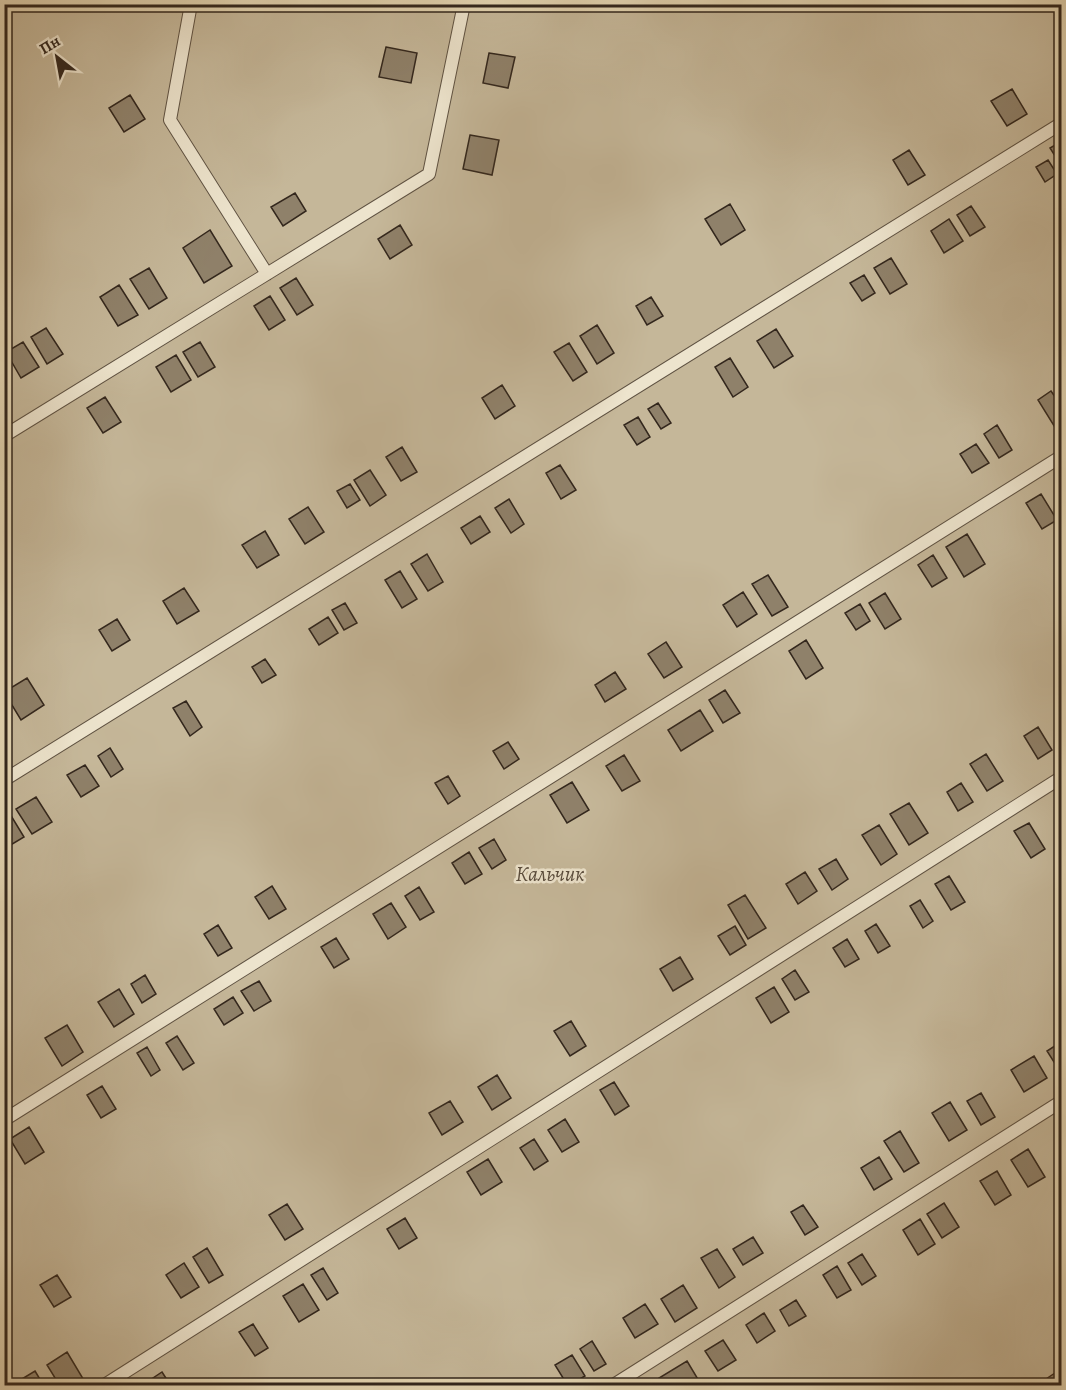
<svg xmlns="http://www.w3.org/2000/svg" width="1066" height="1390" viewBox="0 0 1066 1390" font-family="Alegreya,serif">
<rect width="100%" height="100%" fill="#e3d5b2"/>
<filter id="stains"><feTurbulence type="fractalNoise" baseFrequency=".00333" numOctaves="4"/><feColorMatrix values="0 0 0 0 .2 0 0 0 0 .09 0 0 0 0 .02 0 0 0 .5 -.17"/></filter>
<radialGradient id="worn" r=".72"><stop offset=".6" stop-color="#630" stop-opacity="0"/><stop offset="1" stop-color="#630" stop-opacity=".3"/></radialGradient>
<path fill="#c5b799" stroke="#7c6f5b" stroke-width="1.5" d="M5,5H1061V1385L5,1386Z"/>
<path fill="#8f816a" stroke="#33271d" stroke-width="1.5" d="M386,47L417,53L411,83L379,77Z
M489,53L515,57L508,88L483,83Z
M1012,89L1027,114L1007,126L991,101Z
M130,95L145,119L124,132L109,108Z
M470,135L499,140L492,175L463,169Z
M1062,141V167L1050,148Z
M909,150L925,175L908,185L893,160Z
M1048,160L1057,174L1045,182L1036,167Z
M295,193L306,211L283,226L271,207Z
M730,204L745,230L721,245L705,219Z
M971,206L985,227L970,236L957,215Z
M949,219L963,241L944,253L931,231Z
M400,225L412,245L390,259L378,239Z
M210,230L232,266L204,283L183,248Z
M891,258L907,284L890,294L874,268Z
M149,268L167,298L149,309L130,279Z
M864,275L875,293L862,301L850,283Z
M296,278L313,305L297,315L280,288Z
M119,285L138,315L118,326L100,297Z
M270,296L285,320L269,330L254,306Z
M651,297L663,316L647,325L636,306Z
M597,325L614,353L597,364L580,336Z
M46,328L63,354L47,364L31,337Z
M776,329L793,356L774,368L757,341Z
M23,342L39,367L21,378L6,352Z
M200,342L215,367L198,377L183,352Z
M569,343L587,372L573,381L554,352Z
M176,355L191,380L171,392L156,367Z
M730,358L748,387L733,397L715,367Z
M502,385L515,406L495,419L482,398Z
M1051,391L1062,407V425L1056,429L1038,400Z
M105,397L121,422L103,433L87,408Z
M658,403L671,423L661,429L648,409Z
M638,417L650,437L637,445L624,425Z
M997,425L1012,450L999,458L984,434Z
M976,444L989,463L972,473L960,454Z
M402,447L417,472L401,481L386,457Z
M560,465L576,490L561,499L546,473Z
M370,470L386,495L370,506L354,480Z
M350,484L360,500L347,508L337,491Z
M1041,494L1057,520L1042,529L1026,503Z
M509,499L524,524L511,533L495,508Z
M308,507L324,532L305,544L289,519Z
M480,516L490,532L471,544L461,528Z
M265,531L279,555L257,568L242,545Z
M967,534L985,564L964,577L946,547Z
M427,554L443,582L428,591L411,564Z
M933,555L947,578L932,587L918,565Z
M400,571L417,599L402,608L385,580Z
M768,575L788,607L772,616L752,584Z
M184,588L199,611L177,624L163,601Z
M743,592L757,614L737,627L723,605Z
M885,593L901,619L885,629L869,603Z
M345,603L357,623L344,630L332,610Z
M860,604L870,621L856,630L845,613Z
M328,617L338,633L319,645L309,629Z
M117,619L130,640L112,651L99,630Z
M806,640L823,668L806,679L789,651Z
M666,642L682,667L664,678L648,654Z
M265,659L276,675L262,683L252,667Z
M615,672L626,689L605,702L595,685Z
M27,678L44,705L21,720L4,692Z
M725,690L740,713L723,723L709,700Z
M186,701L202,727L190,736L173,708Z
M700,710L713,731L681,751L668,730Z
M1038,727L1052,750L1038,759L1024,736Z
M508,742L519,759L504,769L493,751Z
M110,748L123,769L111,777L98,756Z
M986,754L1003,781L987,791L970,764Z
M624,755L640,781L622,791L606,766Z
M85,765L99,786L81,797L67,775Z
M448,776L460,796L448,804L435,783Z
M572,782L589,810L567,823L550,795Z
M961,783L973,802L958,811L947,792Z
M36,797L52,822L32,834L16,809Z
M909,803L928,833L909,845L890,814Z
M10,814L24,837L9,846L4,838V817Z
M1029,823L1045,849L1031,858L1014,831Z
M879,825L897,854L881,865L862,835Z
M494,839L506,860L492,869L479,848Z
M469,852L482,874L465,884L452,863Z
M836,859L848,879L832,890L819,869Z
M805,872L817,891L798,904L786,884Z
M949,876L965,902L951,910L935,884Z
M272,886L286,909L269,919L255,897Z
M419,887L434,912L420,920L405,896Z
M745,895L766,928L748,939L728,905Z
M920,900L933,921L923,928L910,906Z
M391,903L406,927L388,939L373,914Z
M876,924L890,946L878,953L865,931Z
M218,925L232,948L218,956L204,934Z
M735,926L746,945L730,955L718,936Z
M336,938L349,959L334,968L321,947Z
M847,939L859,959L845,967L833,948Z
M680,957L693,979L673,991L660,969Z
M795,970L809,992L795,1000L782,979Z
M145,975L156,994L142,1003L131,984Z
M259,981L271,1001L254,1011L241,991Z
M774,987L789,1012L771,1023L756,998Z
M119,989L134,1014L114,1027L98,1002Z
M233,997L243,1013L224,1025L214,1009Z
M571,1021L586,1046L570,1056L554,1031Z
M67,1025L83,1052L62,1066L45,1038Z
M177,1036L194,1063L183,1070L166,1043Z
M1061,1042L1062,1043L1061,1073L1047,1051Z
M147,1047L160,1070L151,1076L137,1053Z
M1034,1056L1047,1078L1024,1092L1011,1070Z
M497,1075L511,1098L492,1110L478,1087Z
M614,1082L629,1106L615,1115L600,1090Z
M102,1086L116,1109L101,1118L87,1095Z
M981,1093L995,1117L981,1125L967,1101Z
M450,1101L463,1122L442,1135L429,1113Z
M950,1102L967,1130L949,1141L932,1113Z
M565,1119L579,1142L562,1152L548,1130Z
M29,1127L44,1152L25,1164L10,1139Z
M900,1131L919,1163L904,1172L884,1141Z
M534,1139L548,1161L534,1170L520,1148Z
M1028,1149L1045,1177L1028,1187L1011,1160Z
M879,1157L892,1179L874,1190L861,1168Z
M488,1159L502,1182L481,1195L467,1172Z
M997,1171L1011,1195L995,1205L980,1181Z
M944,1203L959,1227L942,1238L927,1214Z
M287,1204L303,1229L285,1240L269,1215Z
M803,1205L818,1227L805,1235L791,1212Z
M405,1218L417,1238L399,1249L387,1229Z
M920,1219L935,1244L918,1255L903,1230Z
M753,1237L763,1253L743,1265L733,1249Z
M207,1248L223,1275L209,1283L193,1257Z
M717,1249L735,1277L719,1288L701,1258Z
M862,1254L876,1276L862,1285L848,1263Z
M184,1263L199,1287L181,1298L166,1275Z
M837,1266L851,1290L837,1298L823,1275Z
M323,1268L338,1293L327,1300L311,1275Z
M57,1275L71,1297L54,1307L40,1285Z
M303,1284L319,1310L299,1322L283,1296Z
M683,1285L697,1308L675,1322L661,1299Z
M796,1300L806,1316L789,1326L780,1310Z
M645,1304L658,1324L635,1338L623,1318Z
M764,1313L775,1331L757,1343L746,1325Z
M253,1324L268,1348L255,1356L239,1332Z
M723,1340L736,1360L718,1371L705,1351Z
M592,1341L606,1364L594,1371L580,1349Z
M67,1352L85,1382L79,1386H60L47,1365Z
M572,1355L585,1376L568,1386L555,1365Z
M687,1361L702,1386H663L659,1378Z
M1061,1369L1062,1386H1045L1043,1381Z
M35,1371L44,1386H13L12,1385Z
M162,1372L171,1386H141Z"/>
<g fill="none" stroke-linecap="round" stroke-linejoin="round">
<g stroke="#5f5242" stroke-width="14">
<path id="service" d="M191,4L170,120L267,274
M4,436L429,174L464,4
M4,780L1062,123
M4,1120L1062,456
M103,1386L1062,777
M612,1386L1062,1101"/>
</g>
<use href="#service" stroke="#ede4cd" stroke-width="12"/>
</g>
<g text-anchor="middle" stroke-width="5" stroke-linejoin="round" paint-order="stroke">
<g font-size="21" font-style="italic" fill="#584b3c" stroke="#ede4cd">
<text x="550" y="881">Кальчик</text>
</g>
</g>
<rect width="1066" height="1390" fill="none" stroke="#e3d5b2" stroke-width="24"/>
<rect x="6" y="6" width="1054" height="1378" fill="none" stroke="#33271d" stroke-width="3"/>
<rect x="12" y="12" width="1042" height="1366" fill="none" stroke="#33271d" stroke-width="1.5"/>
<g transform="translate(57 57) rotate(329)" stroke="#ede4cd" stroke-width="4.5" paint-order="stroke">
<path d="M0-4.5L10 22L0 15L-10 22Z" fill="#33271d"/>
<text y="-9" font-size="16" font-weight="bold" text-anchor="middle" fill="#33271d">Пн</text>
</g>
<rect width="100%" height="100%" filter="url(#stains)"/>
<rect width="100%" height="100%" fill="url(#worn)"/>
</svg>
